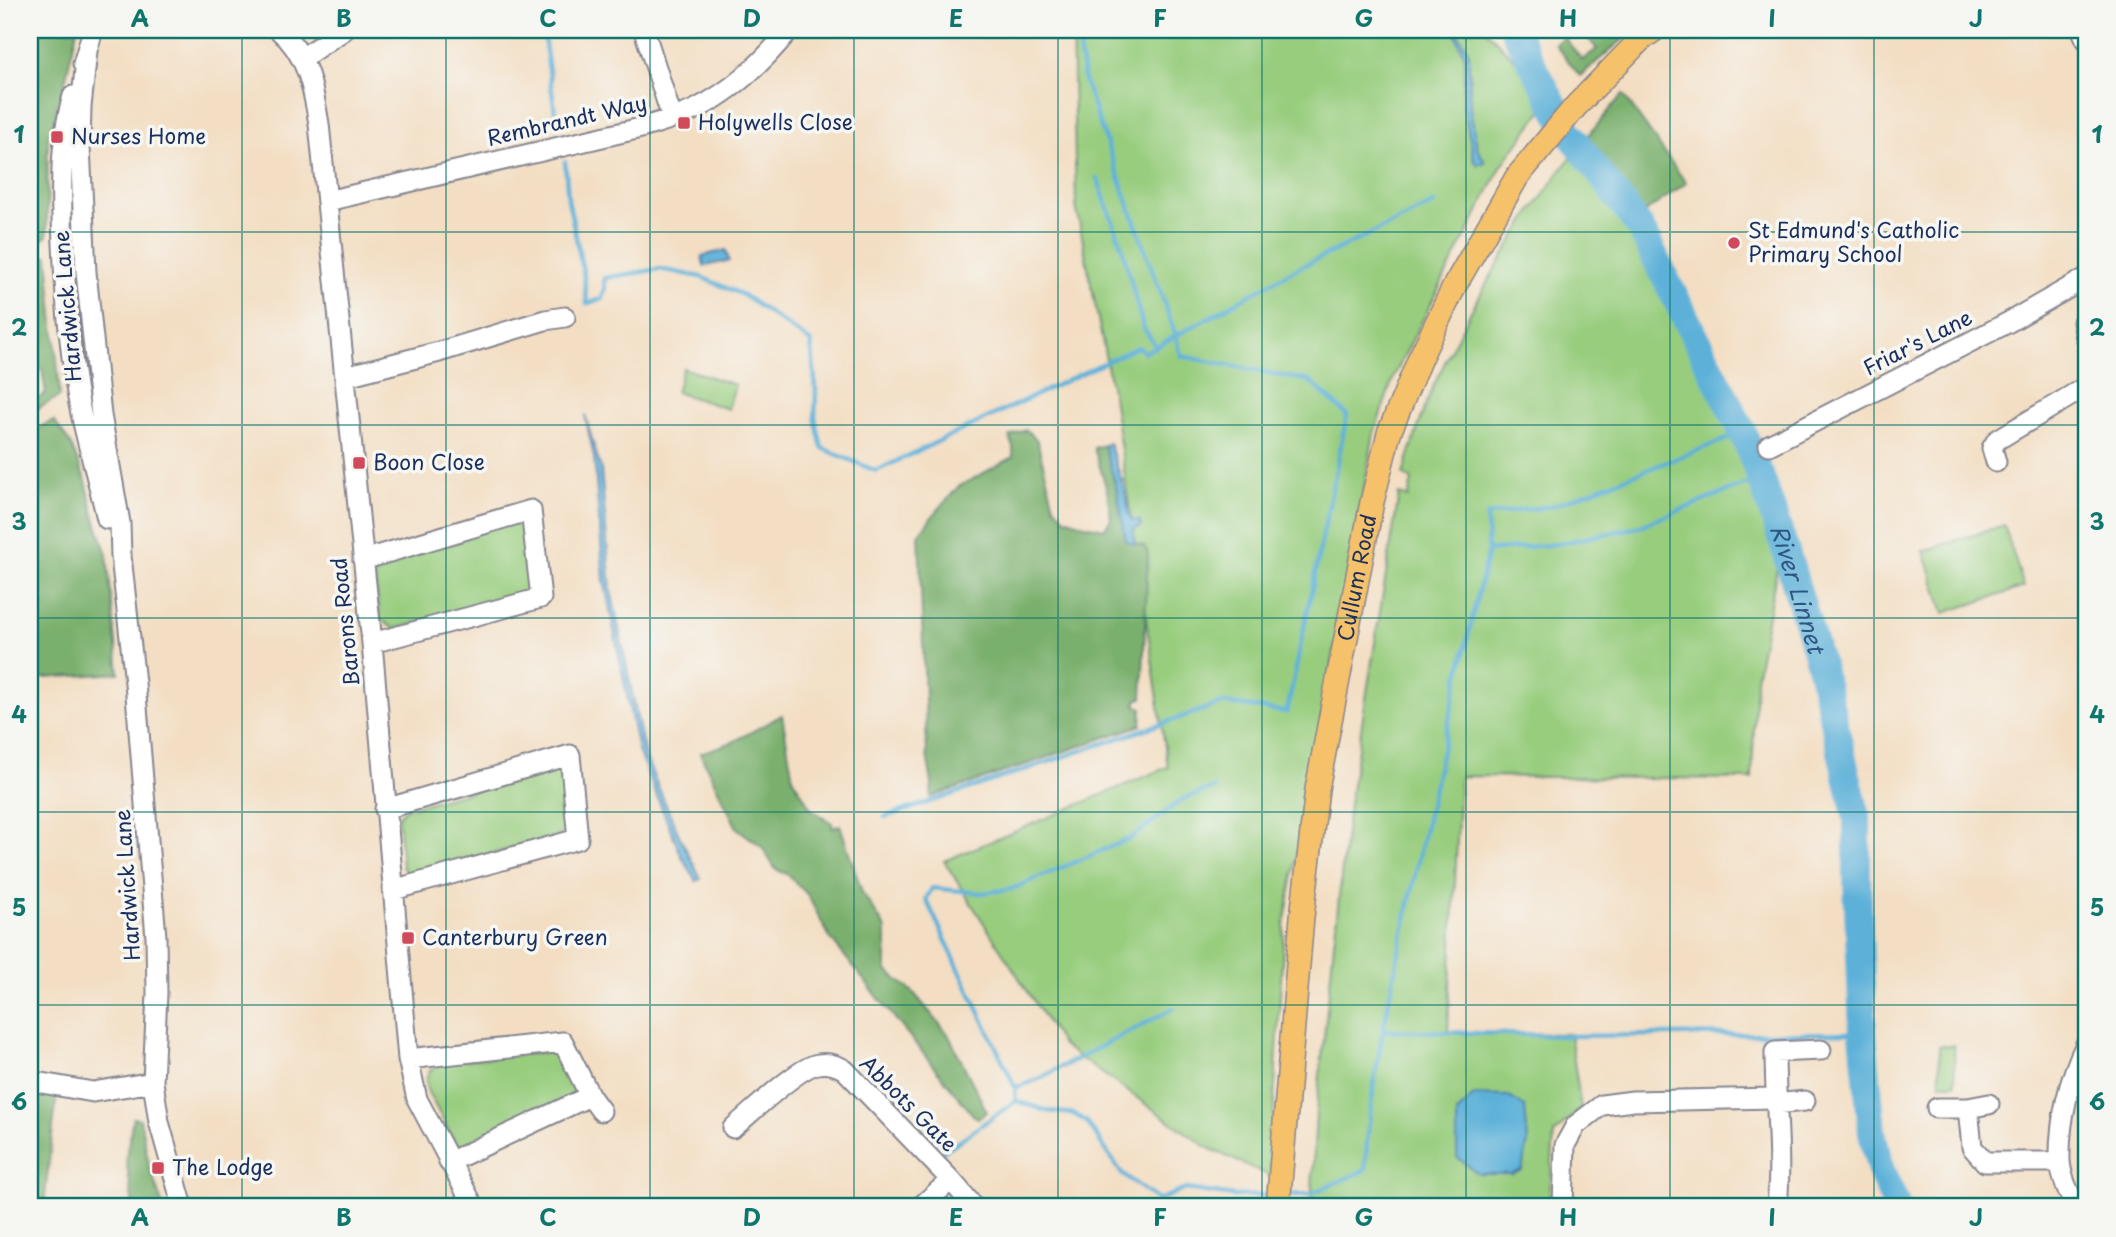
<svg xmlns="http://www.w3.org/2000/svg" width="2116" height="1237" viewBox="0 0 2116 1237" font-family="'Playpen Sans',sans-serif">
<rect width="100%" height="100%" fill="#f6f6f2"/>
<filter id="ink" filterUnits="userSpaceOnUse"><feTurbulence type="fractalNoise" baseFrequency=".0143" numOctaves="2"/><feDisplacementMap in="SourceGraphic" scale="14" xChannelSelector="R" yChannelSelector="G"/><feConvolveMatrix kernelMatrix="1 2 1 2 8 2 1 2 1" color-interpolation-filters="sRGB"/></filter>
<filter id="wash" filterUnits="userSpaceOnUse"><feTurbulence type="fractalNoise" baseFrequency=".00686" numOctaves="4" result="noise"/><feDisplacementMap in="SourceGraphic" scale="28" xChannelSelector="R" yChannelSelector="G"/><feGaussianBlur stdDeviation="1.57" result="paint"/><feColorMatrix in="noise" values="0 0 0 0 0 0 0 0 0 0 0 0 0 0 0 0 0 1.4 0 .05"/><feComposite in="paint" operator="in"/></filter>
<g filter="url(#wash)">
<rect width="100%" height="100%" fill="#f3dec3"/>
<path fill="#98cd7e" stroke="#5a7e6e" stroke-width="2" d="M1072,30H1486L1551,98L1502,165L1394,376L1374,433L1284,925L1270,1176L1208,1148L1062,1045L944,861L1168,767L1113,396L1076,206Z
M1581,144L1675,310L1739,450L1779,558L1756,678L1752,779L1460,776L1448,1032L1570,1034L1581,1108L1554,1134L1549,1207H1311L1316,1112L1349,804L1399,494L1408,498L1412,480L1403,474C1413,445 1421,415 1433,387C1473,300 1522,219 1581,144Z
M683,368L735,385L728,409L676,392Z
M513,522L522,523L526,531L531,589L525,594L394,629L380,619L374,573L389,559Z
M2004,525L2024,587L1944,613L1924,551Z
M559,768L565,775L568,833L413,876L405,872L402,866L398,816L405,809Z
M1954,1045L1955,1084H1940L1939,1046Z
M554,1051L560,1054L576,1089L572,1096L467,1146H460L453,1139L427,1090L426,1080L429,1071L445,1062Z"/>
<path fill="#7ab06d" stroke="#4a7066" stroke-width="2" d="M30,30H77L60,103L48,138L47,236L40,241L30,243Z
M1598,30H1634L1580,76L1555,44L1564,37L1582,60L1597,49L1588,38Z
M1623,94L1686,183L1627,225L1581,144Z
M30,256H48L60,396L30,413V400L38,399L46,393L42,369L30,365Z
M54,421L70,443L86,481L94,515L107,555L119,673L30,679V623L43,605L37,598L30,606V559L42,528L32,444C33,428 40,426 54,421Z
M1026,430L1037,440L1054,506L1065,518L1085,525L1104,529L1111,519L1107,490L1094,448L1104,445L1117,490L1126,541L1144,546L1148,553L1142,698L1136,700V706L1142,708L1141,725L931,797L932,783L927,755L919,535L931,518L958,487L1013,457V448L1010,436Z
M782,715L793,779L812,810L832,823V828L840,825L862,892L886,929V970L913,992L948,1034L987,1112L978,1118L973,1115L830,938L807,894L787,874L776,870L762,847L737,828L700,753L733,742Z
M30,1088L57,1094L44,1204L30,1203Z
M133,1118L140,1119L149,1165L163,1207H133L126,1157Z"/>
<path fill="#5db1d9" stroke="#3c709c" stroke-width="2" d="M1454,30H1456L1469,52L1470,106L1477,147L1485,162L1478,165L1474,160L1463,105L1465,58Z
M1509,30H1521L1529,46L1534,44L1533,53L1556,98L1548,106Z
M726,250L729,261L704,266L702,256Z
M585,415L601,469L611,590L645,756L678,833L701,879L696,881L681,855L638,751L604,580L594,458Z
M1109,443L1123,484L1131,520L1140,521L1141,527L1134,529V544L1126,541L1117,490L1104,445Z
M1474,1095L1508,1096L1525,1107L1528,1142L1522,1170L1512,1174H1478L1457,1157V1113Z"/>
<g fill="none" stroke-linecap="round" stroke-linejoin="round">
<path stroke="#5db1d9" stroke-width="4.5" d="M543,30L557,126
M565,162L568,199L584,276L587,304L602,298L605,289L604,278L660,269L701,277L743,295L811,342L816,390L815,418L822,448L876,471L1131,350L1139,347L1144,352L1156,347L1296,269L1434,204
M1097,178L1121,244L1143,327L1156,347
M1488,551L1557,544L1638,527L1761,478
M1215,788L1183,799L1131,838L1012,889L981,893L932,888L926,899L1015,1087L1016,1101L1048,1111L1074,1114L1087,1122L1122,1174L1158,1200L1186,1189L1234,1196L1270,1195
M885,817L1223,703L1287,712L1347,415L1310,381L1181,356L1175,333L1085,83L1076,30
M1382,1030L1565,1036L1863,1033
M1016,1087C1034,1083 1045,1075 1061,1067C1099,1048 1136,1028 1174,1008
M937,1156L1016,1101
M1286,1195L1310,1194L1365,1170C1370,1079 1391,992 1409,903C1434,785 1460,668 1488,551L1487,515L1552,506L1743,433"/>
<path stroke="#5db1d9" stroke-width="28" id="s1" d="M1514,30L1568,131L1641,229L1743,433L1761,478L1786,552L1821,668L1857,818V879L1863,1033L1872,1132L1881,1171L1897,1207"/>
</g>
</g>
<g filter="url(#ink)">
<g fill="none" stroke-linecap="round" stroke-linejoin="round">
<g stroke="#878690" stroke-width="23">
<path id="minor" d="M279,30C308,55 313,88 319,124L372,643L408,1059L417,1099L474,1207
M644,30L672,118
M2082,30L2086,39
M87,51L81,107L80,146L86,272L101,415L120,523L121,556L135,683L156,937L157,993L153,1082L159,1122L183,1207
M302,58L344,30
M83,64L93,30
M73,96C61,136 61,176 62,218C64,280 68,343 79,404C87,443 98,480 107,519
M327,201L641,128C660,122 680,117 698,108C733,90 765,60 789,30
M2086,318L2083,322L2086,337
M346,376L439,352L545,320L565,317
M1769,445L2009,322L2086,278
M1996,462L1992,448L1997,440L2082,389L2086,384
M363,560L531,510L541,598L372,643
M385,809L570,755L578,839L393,890
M408,1059L563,1042L590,1096L449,1162
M30,1081L93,1092L153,1082
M590,1096L601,1111
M1775,1104L1805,1101
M1937,1108H1968L1989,1104
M1968,1108L1972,1147L1985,1162H2060
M733,1128C751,1113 798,1067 818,1064C829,1062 837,1065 845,1070L951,1180L974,1207
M920,1207L951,1180
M1563,1207L1565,1145L1576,1125L1602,1105L1633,1101L1775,1098
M1777,1207C1782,1156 1775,1104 1775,1052L1821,1050
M2076,1207C2069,1193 2061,1177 2060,1161C2059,1121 2069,1079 2086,1044"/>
</g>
<g stroke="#878690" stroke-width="26">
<g id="major">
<path id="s2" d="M1278,1207L1302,917L1317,789L1372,502L1389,433L1420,358L1455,285L1517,177L1576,106L1640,40L1654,30"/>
</g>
</g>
<use href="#minor" stroke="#fff" stroke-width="19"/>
<use href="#major" stroke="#f5c16b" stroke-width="23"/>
</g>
</g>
<path fill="none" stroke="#0f766e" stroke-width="2" stroke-opacity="0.55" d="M242,30V1207M446,30V1207M650,30V1207M854,30V1207M1058,30V1207M1262,30V1207M1466,30V1207M1670,30V1207M1874,30V1207M30,232H2086M30,425H2086M30,618H2086M30,812H2086M30,1005H2086"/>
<g fill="#d1495b" stroke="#f6f6f2" stroke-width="2.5">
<rect x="677" y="116" width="14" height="14" rx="3.5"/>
<rect x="50" y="130" width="14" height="14" rx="3.5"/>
<circle cx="1734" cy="243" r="7"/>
<rect x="352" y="456" width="14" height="14" rx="3.5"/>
<rect x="401" y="931" width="14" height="14" rx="3.5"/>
<rect x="151" y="1161" width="14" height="14" rx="3.5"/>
</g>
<g text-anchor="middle" stroke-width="7" stroke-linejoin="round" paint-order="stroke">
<g font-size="21" fill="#1b2f5e" stroke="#f6f6f2">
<text transform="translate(567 121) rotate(-13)" y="7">Rembrandt Way</text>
<text transform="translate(68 306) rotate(-95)" y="7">Hardwick Lane</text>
<text transform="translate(1918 343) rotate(-27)" y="7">Friar's Lane</text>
<text dy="7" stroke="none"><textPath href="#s2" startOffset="635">Cullum Road</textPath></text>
<text transform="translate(346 622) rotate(-96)" y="7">Barons Road</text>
<text transform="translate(128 885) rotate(-94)" y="7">Hardwick Lane</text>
<text transform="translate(908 1104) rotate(45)" y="7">Abbots Gate</text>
</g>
<g font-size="21" fill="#1b2f5e" stroke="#f6f6f2" text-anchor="start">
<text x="698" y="130">Holywells Close</text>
<text x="71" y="144">Nurses Home</text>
<text x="1748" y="238">St Edmund's Catholic<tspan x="1748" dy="24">Primary School</tspan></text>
<text x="373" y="470">Boon Close</text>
<text x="422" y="945">Canterbury Green</text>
<text x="172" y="1175">The Lodge</text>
</g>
<g font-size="23" font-style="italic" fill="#2f5683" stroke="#f6f6f2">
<text dy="8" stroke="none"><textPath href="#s1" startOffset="630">River Linnet</textPath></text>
</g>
</g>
<rect width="2116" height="1237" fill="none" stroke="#f6f6f2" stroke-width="77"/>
<rect x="38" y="38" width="2040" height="1160" fill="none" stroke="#0f766e" stroke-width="2.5"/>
<g font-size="23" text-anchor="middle" font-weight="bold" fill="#0f766e">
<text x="140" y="27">A</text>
<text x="344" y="27">B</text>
<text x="548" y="27">C</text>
<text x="752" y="27">D</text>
<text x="956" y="27">E</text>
<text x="1160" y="27">F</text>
<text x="1364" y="27">G</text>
<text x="1568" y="27">H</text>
<text x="1772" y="27">I</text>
<text x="1976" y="27">J</text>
<text x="19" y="143">1</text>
<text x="2097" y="143">1</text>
<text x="19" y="336">2</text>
<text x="2097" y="336">2</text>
<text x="19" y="530">3</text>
<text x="2097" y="530">3</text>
<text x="19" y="723">4</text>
<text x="2097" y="723">4</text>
<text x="19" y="916">5</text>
<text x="2097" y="916">5</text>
<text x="19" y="1110">6</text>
<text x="2097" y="1110">6</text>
<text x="140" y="1226">A</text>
<text x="344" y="1226">B</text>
<text x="548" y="1226">C</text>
<text x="752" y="1226">D</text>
<text x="956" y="1226">E</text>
<text x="1160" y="1226">F</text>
<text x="1364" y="1226">G</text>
<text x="1568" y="1226">H</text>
<text x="1772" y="1226">I</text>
<text x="1976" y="1226">J</text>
</g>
</svg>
